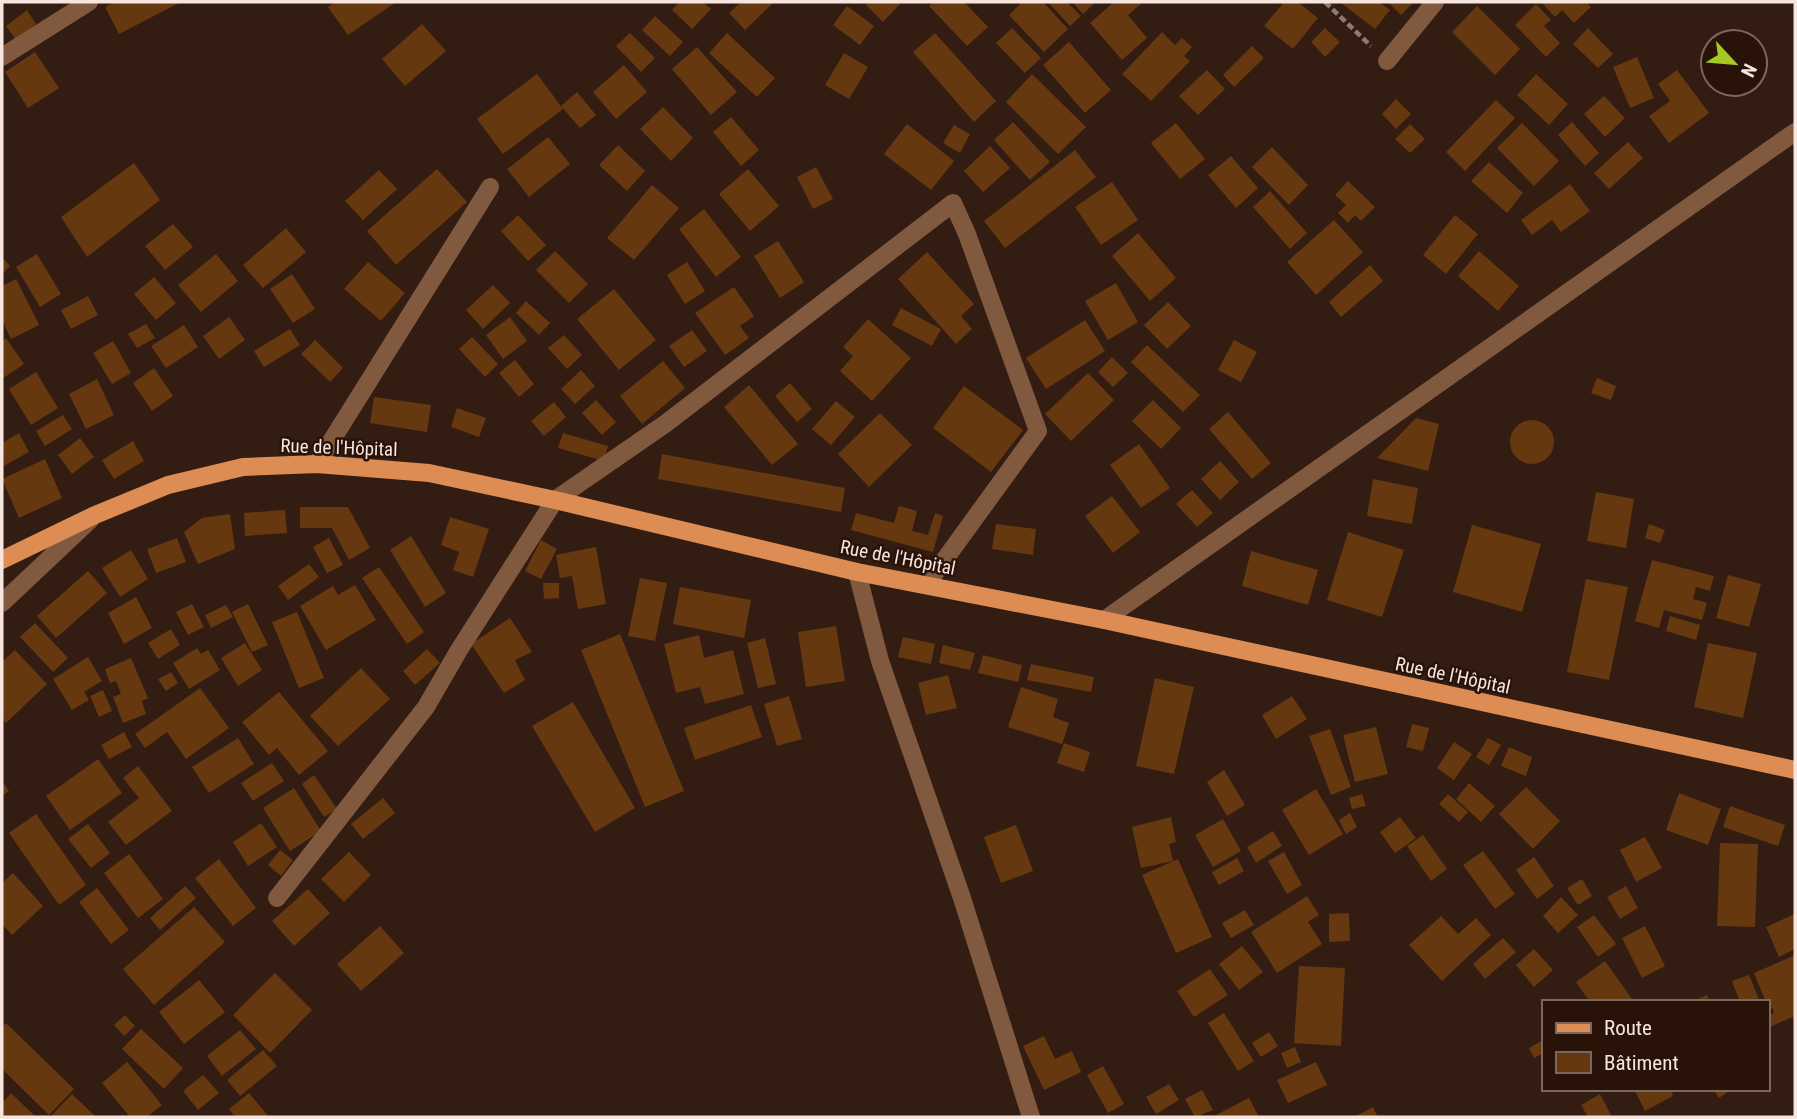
<svg xmlns="http://www.w3.org/2000/svg" width="1797" height="1119" viewBox="0 0 1797 1119" font-family="'Roboto Condensed',sans-serif">
<rect width="100%" height="100%" fill="#331c12"/>
<path fill="#663810" d="M115,2H181L119,34L105,7Z
M335,2H396L348,35L328,7Z
M679,2H703L711,9L692,29L672,10Z
M741,2H774L745,30L729,13Z
M869,2H902L883,22L866,5Z
M933,2H964L988,27L967,46L929,6Z
M1022,2H1043L1068,29L1044,52L1009,15Z
M1048,2H1067L1081,16L1070,26Z
M1076,2H1096L1083,14L1074,4Z
M1114,2H1143L1128,15L1147,38L1122,60L1090,23Z
M1284,2H1298L1318,18L1293,49L1264,26Z
M1340,2H1379L1390,10L1375,29Z
M1388,2H1414L1401,15Z
M1541,2H1586L1591,7L1574,23L1562,10L1555,17Z
M1536,4L1551,20L1544,26L1560,43L1546,57L1515,25Z
M847,6L874,26L860,45L833,25Z
M1477,6L1520,49L1495,75L1452,32Z
M27,10L36,24L16,40L6,26Z
M655,16L683,42L670,56L642,30Z
M422,24L446,51L405,86L382,59Z
M1012,28L1041,58L1025,73L996,43Z
M1325,28L1340,42L1325,57L1311,42Z
M1588,28L1613,54L1598,68L1573,44Z
M1162,32L1175,45L1182,38L1192,47L1184,56L1190,61L1151,101L1122,74Z
M630,33L655,58L641,72L616,46Z
M727,33L775,78L757,97L709,53Z
M935,33L996,101L974,122L913,52Z
M1069,42L1111,90L1085,113L1043,65Z
M1252,46L1264,58L1234,87L1223,75Z
M697,47L737,92L711,115L672,69Z
M35,52L59,88L28,108L5,72Z
M844,53L868,67L849,99L825,85Z
M1637,57L1654,98L1630,108L1613,67Z
M624,65L647,92L616,119L593,92Z
M1207,70L1225,89L1198,115L1179,96Z
M1677,70L1709,113L1669,143L1649,116L1670,101L1658,84Z
M537,74L563,109L503,154L477,119Z
M1032,74L1086,127L1058,154L1006,102Z
M1536,74L1568,104L1549,125L1517,95Z
M577,92L596,115L580,128L561,106Z
M1604,96L1625,118L1605,137L1584,114Z
M1396,99L1411,114L1396,129L1382,114Z
M1496,100L1515,118L1465,171L1446,152Z
M663,107L693,138L671,161L640,129Z
M731,117L759,150L741,166L713,132Z
M1013,122L1050,162L1030,180L994,140Z
M1572,122L1599,153L1585,166L1558,135Z
M1176,123L1205,159L1180,179L1151,143Z
M1522,123L1559,161L1534,186L1497,148Z
M907,124L954,161L931,190L884,154Z
M1410,124L1425,139L1410,153L1395,139Z
M954,125L970,134L960,153L943,143Z
M548,137L570,164L529,197L507,169Z
M1628,142L1643,158L1609,189L1594,173Z
M618,145L645,171L627,191L599,165Z
M990,146L1010,168L983,192L964,171Z
M1272,147L1308,185L1289,205L1252,167Z
M1075,150L1096,177L1005,248L984,221Z
M1231,156L1258,188L1236,208L1208,175Z
M1489,162L1523,193L1507,213L1471,181Z
M134,163L160,200L87,257L61,217Z
M816,167L833,199L813,209L797,177Z
M437,169L467,202L396,265L367,231Z
M748,169L779,206L750,231L719,194Z
M379,170L397,189L363,220L345,201Z
M1348,181L1375,207L1361,221L1355,215L1348,223L1338,213L1346,205L1335,195Z
M1112,182L1138,220L1101,245L1075,207Z
M1570,184L1590,211L1561,232L1552,220L1532,235L1521,220Z
M652,185L679,208L634,260L607,238Z
M1270,191L1307,233L1290,249L1253,207Z
M704,209L741,257L716,277L679,229Z
M518,215L546,245L528,261L501,231Z
M1455,215L1478,234L1446,274L1423,255Z
M1334,220L1363,252L1316,295L1287,262Z
M173,224L193,247L165,270L145,246Z
M286,228L306,252L263,288L243,265Z
M1138,233L1176,278L1150,301L1112,256Z
M778,241L804,282L780,298L754,256Z
M555,251L588,284L569,303L536,270Z
M1479,251L1519,286L1498,311L1458,276Z
M927,252L974,304L961,316L972,329L956,344L898,279Z
M37,254L61,294L40,307L16,267Z
M216,254L238,281L201,312L178,285Z
M2,257L10,266L2,274Z
M368,262L405,293L381,321L344,289Z
M687,262L705,291L685,304L667,275Z
M1370,265L1383,281L1341,317L1329,302Z
M292,274L315,309L293,323L270,289Z
M154,277L176,303L156,320L134,294Z
M16,279L39,325L11,339L2,320V286Z
M1116,283L1138,322L1108,340L1085,301Z
M493,285L510,303L483,329L466,310Z
M734,287L754,316L740,326L749,338L725,355L695,313Z
M614,289L656,340L619,370L577,319Z
M88,296L98,315L71,329L61,310Z
M526,301L550,323L539,335L516,313Z
M1168,302L1191,326L1167,349L1144,325Z
M901,308L941,329L932,346L892,325Z
M229,317L245,340L219,359L203,336Z
M510,317L527,341L503,359L486,335Z
M868,319L911,358L872,401L840,371L853,356L843,347Z
M1085,320L1105,351L1046,389L1026,358Z
M146,324L155,338L137,348L128,334Z
M184,325L198,347L166,368L151,346Z
M290,329L300,345L264,367L254,351Z
M692,330L707,351L684,367L669,346Z
M564,335L582,355L567,369L548,348Z
M472,337L498,364L485,377L459,349Z
M6,338L24,364L2,379V341Z
M315,340L343,368L330,382L301,354Z
M1234,340L1257,352L1241,382L1218,370Z
M113,341L131,373L112,384L93,353Z
M1147,345L1200,395L1183,412L1131,362Z
M1112,357L1128,373L1113,387L1098,372Z
M515,360L534,384L519,397L499,373Z
M663,361L685,388L642,424L620,396Z
M154,368L173,396L152,411L133,383Z
M581,370L595,386L575,404L561,389Z
M36,372L58,408L31,425L9,389Z
M1088,373L1114,400L1071,441L1045,414Z
M1597,378L1616,386L1611,400L1591,393Z
M97,379L114,415L86,429L69,394Z
M790,383L812,409L797,422L775,396Z
M749,385L798,444L772,465L724,407Z
M964,386L1023,430L991,472L933,428Z
M374,397L431,405L427,432L370,423Z
M596,400L616,422L602,435L582,413Z
M1153,400L1181,428L1161,449L1132,421Z
M836,401L855,417L831,445L812,429Z
M554,402L566,417L544,436L531,421Z
M457,408L486,418L479,437L451,427Z
M1228,412L1271,463L1252,479L1209,429Z
M880,413L912,445L869,487L838,454Z
M63,415L72,429L45,446L36,431Z
M1416,418L1439,424L1428,471L1377,458Z
M1510 442a22 22 0 1 1 44 0a22 22 0 1 1-44 0Z
M19,433L29,452L2,467V443Z
M563,433L608,446L604,461L558,448Z
M80,438L94,457L72,474L58,455Z
M133,441L144,461L114,479L102,460Z
M1139,444L1170,488L1141,508L1110,465Z
M662,454L845,488L841,512L658,479Z
M45,459L62,498L19,518L2,479Z
M1220,461L1239,482L1220,500L1201,479Z
M1373,479L1418,488L1412,524L1367,516Z
M1192,490L1213,513L1197,527L1176,504Z
M1596,492L1634,499L1626,548L1587,541Z
M1112,496L1140,532L1113,553L1085,516Z
M899,506L917,511L912,531L928,535L935,513L943,516L933,552L851,530L856,513L894,523Z
M300,507H348L370,548L349,560L332,528H300Z
M285,510L287,533L245,536L244,513Z
M230,514L235,549L198,564L184,532L202,518Z
M450,517L489,529L473,577L453,570L459,552L441,545Z
M996,524L1036,529L1033,555L992,549Z
M1649,524L1665,530L1660,543L1645,538Z
M1472,525L1541,544L1522,612L1453,592Z
M1348,532L1404,550L1382,617L1327,600Z
M411,536L446,593L425,607L390,550Z
M177,538L186,562L156,573L147,549Z
M329,538L343,565L327,573L313,547Z
M541,540L557,549L541,579L525,571Z
M596,547L606,604L578,609L572,576L560,578L556,555Z
M131,550L148,579L120,597L102,568Z
M1251,551L1318,570L1308,605L1242,586Z
M1652,560L1714,576L1710,591L1696,587L1693,599L1707,603L1702,620L1664,610L1659,628L1635,621Z
M309,564L319,577L288,600L278,586Z
M379,567L424,632L407,644L362,578Z
M88,571L107,593L56,638L37,616Z
M1728,575L1761,584L1749,627L1716,618Z
M640,578L667,583L655,641L628,636Z
M1586,579L1628,587L1609,680L1567,672Z
M543,583H559V598L544,599Z
M355,585L376,620L326,650L300,606L333,586L338,595Z
M680,587L751,600L744,638L673,624Z
M136,597L152,628L124,644L108,613Z
M192,604L204,627L188,635L176,612Z
M248,604L268,645L252,652L232,612Z
M226,605L233,617L211,628L205,615Z
M297,612L324,678L299,688L272,622Z
M1670,616L1700,625L1696,640L1666,631Z
M510,618L532,652L515,660L525,680L504,693L471,644Z
M35,623L68,658L53,672L20,637Z
M836,626L845,681L806,687L798,632Z
M171,629L180,645L158,659L148,643Z
M620,634L684,791L645,807L581,650Z
M699,635L704,658L733,650L744,694L705,704L700,687L676,693L664,644Z
M903,637L935,644L931,664L898,657Z
M765,638L776,684L758,688L747,643Z
M245,643L262,670L238,686L221,658Z
M1708,643L1757,653L1743,718L1694,707Z
M943,645L975,653L970,670L939,663Z
M197,648L201,654L208,650L220,670L189,689L173,663Z
M427,649L440,663L415,685L403,671Z
M15,650L47,684L6,723L2,718V662Z
M983,655L1022,665L1018,682L978,673Z
M88,657L102,681L84,692L89,700L72,710L53,679Z
M131,658L148,698L142,701L146,714L123,723L113,697L121,694L116,681L110,683L105,669Z
M1031,664L1094,677L1091,692L1027,680Z
M361,668L390,699L338,746L310,716Z
M171,672L178,683L166,691L158,679Z
M948,675L957,708L926,715L918,683Z
M1155,678L1194,687L1174,774L1136,766Z
M1021,687L1058,699L1053,717L1069,723L1062,744L1008,727Z
M200,688L229,728L186,759L167,732L145,748L135,734Z
M103,690L112,711L99,717L90,696Z
M279,692L328,751L299,775L277,748L269,755L242,722Z
M789,696L802,739L777,746L764,704Z
M1292,696L1307,719L1276,739L1262,715Z
M573,702L635,808L595,832L532,726Z
M751,705L762,737L695,760L684,728Z
M1412,724L1429,728L1423,751L1406,747Z
M1376,727L1388,774L1355,782L1343,735Z
M1330,729L1351,787L1331,795L1309,736Z
M124,732L132,747L109,759L101,745Z
M238,738L254,764L209,793L192,767Z
M1488,738L1501,745L1489,765L1476,757Z
M1454,742L1472,754L1454,780L1437,768Z
M1064,743L1090,752L1084,772L1057,763Z
M1509,747L1532,757L1526,776L1501,766Z
M98,759L122,793L70,830L46,796Z
M272,763L284,781L253,801L241,783Z
M138,766L172,811L126,845L108,822L139,798L123,778Z
M1224,770L1245,805L1227,816L1207,782Z
M314,775L337,809L324,817L302,784Z
M2,781L9,791L2,796Z
M1469,783L1495,806L1481,822L1456,799Z
M1526,787L1560,821L1533,849L1499,814Z
M294,788L321,831L290,851L263,808Z
M1316,789L1343,834L1309,855L1282,810Z
M1679,793L1721,809L1708,845L1666,830Z
M1362,794L1366,806L1352,809L1349,798Z
M1448,794L1468,812L1459,822L1439,804Z
M383,798L395,813L363,839L351,824Z
M1730,806L1785,825L1778,846L1723,827Z
M1350,813L1357,827L1346,834L1339,820Z
M36,814L86,885L59,905L9,833Z
M1171,817L1176,842L1169,844L1173,861L1141,868L1132,827Z
M1400,817L1416,838L1395,853L1380,832Z
M1223,819L1241,851L1213,867L1195,835Z
M261,823L277,847L248,866L233,842Z
M88,824L110,853L91,868L68,839Z
M1016,825L1033,871L1001,883L984,837Z
M1273,831L1282,846L1256,863L1247,847Z
M1423,835L1447,869L1431,881L1407,846Z
M1645,837L1662,868L1636,882L1620,850Z
M1720,843L1758,844L1755,927L1717,926Z
M280,850L293,860L281,876L268,865Z
M1483,851L1515,894L1495,909L1463,865Z
M349,852L371,875L344,902L321,879Z
M1284,852L1302,885L1287,894L1268,861Z
M129,854L163,899L138,918L104,873Z
M1534,857L1554,886L1537,899L1516,870Z
M1237,858L1244,871L1219,885L1212,872Z
M219,859L256,908L233,926L195,878Z
M1178,859L1212,937L1176,953L1142,875Z
M13,873L43,906L12,935L2,924V883Z
M1582,879L1592,896L1578,905L1567,888Z
M185,886L196,898L160,930L150,918Z
M1626,886L1638,908L1620,919L1607,897Z
M97,888L129,930L111,944L79,902Z
M308,889L330,913L294,946L272,921Z
M1307,896L1319,915L1308,922L1322,944L1277,973L1251,932Z
M1561,897L1578,915L1558,933L1543,916Z
M194,907L225,942L154,1005L123,969Z
M1245,910L1254,925L1231,938L1222,923Z
M1349,913L1350,941L1329,942V914Z
M1795,914V949L1779,957L1766,927Z
M1594,915L1616,944L1598,957L1577,927Z
M1441,916L1458,934L1476,918L1491,935L1442,981L1409,945Z
M380,926L404,953L361,991L337,964Z
M1645,926L1665,966L1642,978L1622,938Z
M1503,938L1516,952L1485,979L1473,964Z
M1242,946L1263,972L1239,990L1219,964Z
M1534,949L1553,970L1534,987L1516,965Z
M1793,956L1795,961V1016L1767,1028V1016L1774,1013L1773,1008L1769,1010L1754,973Z
M1605,961L1632,999L1629,1002H1590L1576,982Z
M1299,966L1345,968L1341,1046L1294,1043Z
M1210,969L1228,995L1194,1017L1177,991Z
M275,973L312,1010L270,1053L233,1015Z
M1749,975L1760,1002H1740L1732,981Z
M199,980L225,1012L184,1044L159,1012Z
M1707,995L1710,1002H1691Z
M1224,1013L1254,1061L1238,1071L1208,1023Z
M125,1015L135,1026L124,1036L114,1025Z
M6,1023L74,1089L49,1115L2,1069V1027Z
M141,1029L183,1068L164,1089L122,1049Z
M240,1030L256,1049L222,1076L207,1056Z
M1269,1032L1278,1046L1261,1057L1252,1043Z
M1044,1036L1055,1059L1072,1051L1081,1072L1044,1090L1023,1046Z
M1543,1040V1053L1534,1058L1529,1048Z
M1295,1047L1301,1062L1287,1068L1281,1053Z
M263,1050L277,1066L240,1096L227,1080Z
M127,1062L162,1105L147,1117H130L102,1083Z
M1316,1062L1327,1085L1288,1103L1277,1080Z
M1103,1066L1124,1104L1108,1113L1087,1075Z
M203,1075L219,1093L198,1110L183,1091Z
M1169,1084L1179,1100L1156,1114L1146,1097Z
M1634,1089H1670L1673,1096L1645,1111Z
M1713,1089H1732L1719,1098Z
M1202,1090L1213,1110L1195,1117L1185,1099Z
M11,1093L36,1117H2V1103Z
M249,1093L269,1117H235L229,1109Z
M72,1094L96,1117H50Z
M1600,1094L1612,1117H1588L1581,1105Z
M1249,1098L1259,1117H1212Z
M1373,1107L1378,1117H1354Z"/>
<g fill="none" stroke-linecap="round" stroke-linejoin="round">
<path stroke="#8f7b73" stroke-width="4.5" stroke-dasharray="7 3.5" stroke-linecap="butt" d="M1325,2L1371,46"/>
<path stroke="#80593f" stroke-width="18" d="M2,57L89,2
M1387,61L1435,2
M317,464L490,187
M857,572L880,661L962,898L1031,1117
M2,603L90,520
M1104,620L1795,132
M277,898L426,707L459,650L555,500L665,424L953,203L967,234L1038,431L927,584"/>
<path stroke="#dd8d54" stroke-width="18" d="M2,560L95,515L168,485L243,467L317,464L429,473L555,500L857,572L1104,620L1795,770"/>
</g>
<g text-anchor="middle" stroke-width="5" stroke-linejoin="round" paint-order="stroke">
<g font-size="19" fill="#f6e6df" stroke="#291309">
<text transform="translate(339 447) rotate(2)" y="7">Rue de l'Hôpital</text>
<text transform="translate(898 557) rotate(11)" y="7">Rue de l'Hôpital</text>
<text transform="translate(1453 675) rotate(12)" y="7">Rue de l'Hôpital</text>
</g>
</g>
<rect width="1797" height="1119" fill="none" stroke="#f6e6df" stroke-width="7"/>
<rect x="1542" y="1000" width="228" height="91" fill="#291309" stroke="#7b675f" stroke-width="2"/>
<rect x="1556" y="1023" width="35" height="10" fill="#dd8d54" stroke="#7b675f" stroke-width="2"/>
<text x="1604" y="1035" font-size="21" fill="#f6e6df">Route</text>
<rect x="1556" y="1052" width="35" height="21" fill="#663810" stroke="#7b675f" stroke-width="2"/>
<text x="1604" y="1070" font-size="21" fill="#f6e6df">Bâtiment</text>
<g transform="translate(1734 63) rotate(116)"><circle r="33" fill="#291309" stroke="#7b675f" stroke-width="2"/>
<path d="M0-5L12 26L0 18L-12 26Z" fill="#a4c824"/>
<text y="-10" font-size="19" font-weight="bold" text-anchor="middle" fill="#f6e6df">N</text>
</g>
</svg>
